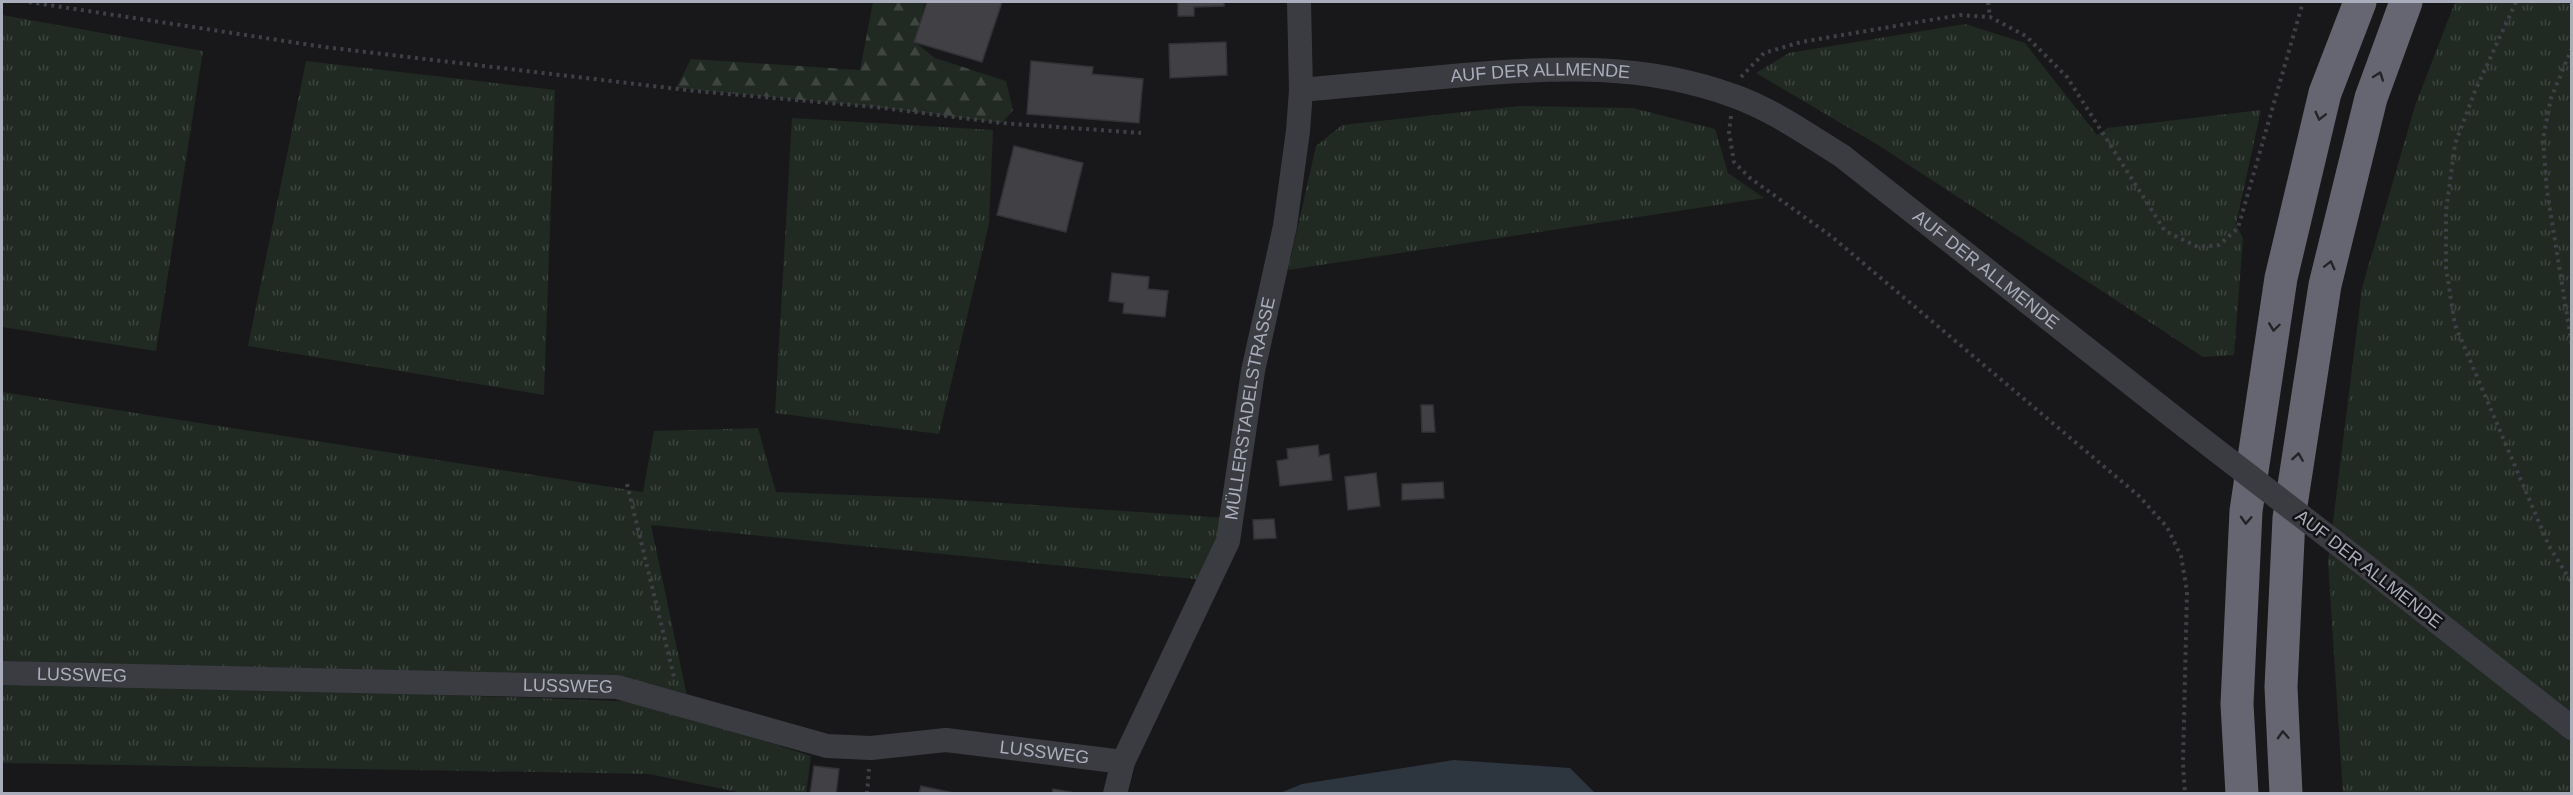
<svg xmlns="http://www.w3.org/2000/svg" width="2573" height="795" viewBox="0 0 2573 795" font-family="Arial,sans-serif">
<defs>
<pattern id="grass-tufts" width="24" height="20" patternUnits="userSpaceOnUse" patternTransform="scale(1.5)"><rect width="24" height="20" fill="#202922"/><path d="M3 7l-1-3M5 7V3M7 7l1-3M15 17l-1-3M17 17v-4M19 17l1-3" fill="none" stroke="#3e4540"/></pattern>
<pattern id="forest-firs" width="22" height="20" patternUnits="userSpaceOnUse" patternTransform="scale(1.5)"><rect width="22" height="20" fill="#202922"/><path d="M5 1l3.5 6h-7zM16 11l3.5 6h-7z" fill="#3e4540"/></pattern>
</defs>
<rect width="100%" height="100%" fill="#18181a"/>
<path fill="url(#grass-tufts)" d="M2455,2H2571V793L2343,794L2328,562L2362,288L2415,106Z
M2,15L203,51L156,351L2,327Z
M1965,24L2025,43L2097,135L2107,128L2261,110L2236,224L2243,238L2234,355L2203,357L1878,145L1756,73L1789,53Z
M306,61L555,90L544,395L248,346Z
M1519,106L1633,108L1715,129L1728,173L1764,198L1288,270L1316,146L1342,125Z
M792,118L993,130L989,224L939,434L775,413Z
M2,392L643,492L654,431L758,428L776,492L929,498L1229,518L1203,580L651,525L688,701L614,683L2,661Z
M2,679L646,702L811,756L806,794L743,793L649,774L2,763Z"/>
<path fill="url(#forest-firs)" d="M873,2H925L915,42L935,58L1006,81L1013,110L1002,123L875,107L676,88L691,59L860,70Z"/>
<path fill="#2d353f" d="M1454,760L1570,768L1595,793H1280L1302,784Z"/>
<path fill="#404045" stroke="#333237" stroke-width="1.5" d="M927,2H1002L982,62L914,42Z
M1178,2H1224V6L1194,7V16H1178Z
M1226,42L1227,75L1170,78L1169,44Z
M1031,61L1093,67L1092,74L1143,79L1139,123L1027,114Z
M1014,146L1083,163L1066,232L997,215Z
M1112,273L1149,277L1148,289L1168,291L1165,317L1123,313L1124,303L1109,301Z
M1421,405H1433L1435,432H1422Z
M1318,445L1319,456L1329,454L1332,480L1280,486L1277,461L1288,459L1287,449Z
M1376,473L1380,506L1348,510L1345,477Z
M1443,482L1444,498L1402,500V484Z
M1274,519L1276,538L1254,539L1253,520Z
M814,766L839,769L836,794H810Z
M921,786L958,794H919Z
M1053,789L1081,794H1052Z"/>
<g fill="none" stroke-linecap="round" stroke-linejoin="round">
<path stroke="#3f4047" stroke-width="4" stroke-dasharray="3 4.5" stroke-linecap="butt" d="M29,2L324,47L695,91L875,107L1002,123L1141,133
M1988,2L1990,17
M2516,2L2475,91L2455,144L2446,211V268L2455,325L2549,546L2572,583
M2572,48L2551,98L2543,139L2547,191L2572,346
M1741,77L1764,53L1801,42L1960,15L1990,17L2026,36L2067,77L2165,231L2198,247L2219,245L2238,228L2303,2
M1731,116L1729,132L1734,162L1750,178L1831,236L2139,496L2167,527L2181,556L2187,591L2183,764L2185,794
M627,484L675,681
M867,794L869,769"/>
<g stroke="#3b3b42" stroke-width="24">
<path id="s1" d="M1301,90C1355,85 1410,80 1464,75C1558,67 1644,63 1734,96C1773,110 1807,134 1842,156L2186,427"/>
<path d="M2357,559L2572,728"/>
<path id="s2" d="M2,673L617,687L827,746L871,748L946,740L1123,762"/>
<path id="s3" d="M1115,794L1123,762L1228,541L1253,371L1285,226L1298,131L1301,90L1299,2"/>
</g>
<path stroke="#656671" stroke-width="33" d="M2242,794L2237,704L2246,511L2281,278L2325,93L2360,2
M2286,794L2281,687L2289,518L2325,285L2371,98L2406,2"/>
<path stroke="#3b3b42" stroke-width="24" d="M2186,427L2357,559"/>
</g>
<defs><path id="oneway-chevron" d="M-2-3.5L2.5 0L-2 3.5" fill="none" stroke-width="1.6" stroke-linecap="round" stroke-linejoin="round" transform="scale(1.5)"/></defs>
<g stroke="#232428">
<use href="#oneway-chevron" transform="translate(2379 76) rotate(-70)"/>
<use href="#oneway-chevron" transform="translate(2320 116) rotate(104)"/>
<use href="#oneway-chevron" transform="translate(2330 265) rotate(-76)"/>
<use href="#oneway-chevron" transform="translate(2274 327) rotate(98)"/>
<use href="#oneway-chevron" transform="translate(2298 457) rotate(-81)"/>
<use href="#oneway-chevron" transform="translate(2246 520) rotate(93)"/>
<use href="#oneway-chevron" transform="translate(2283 735) rotate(-93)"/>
</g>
<g text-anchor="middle" stroke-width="5" stroke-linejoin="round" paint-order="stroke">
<g font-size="18" fill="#aaadbb" stroke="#131316">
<text dy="6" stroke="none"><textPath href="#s1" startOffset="240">AUF DER ALLMENDE</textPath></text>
<text dy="6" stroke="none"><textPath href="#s1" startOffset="744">AUF DER ALLMENDE</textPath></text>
<text dy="6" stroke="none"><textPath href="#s3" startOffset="412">MÜLLERSTADELSTRASSE</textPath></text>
<text transform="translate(2369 569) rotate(38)" y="6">AUF DER ALLMENDE</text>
<text dy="6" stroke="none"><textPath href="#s2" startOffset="80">LUSSWEG</textPath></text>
<text dy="6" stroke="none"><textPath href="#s2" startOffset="566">LUSSWEG</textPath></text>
<text dy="6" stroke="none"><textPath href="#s2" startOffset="1052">LUSSWEG</textPath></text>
</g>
</g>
<rect width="2573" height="795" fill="none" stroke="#aaadbb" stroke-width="6"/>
</svg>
